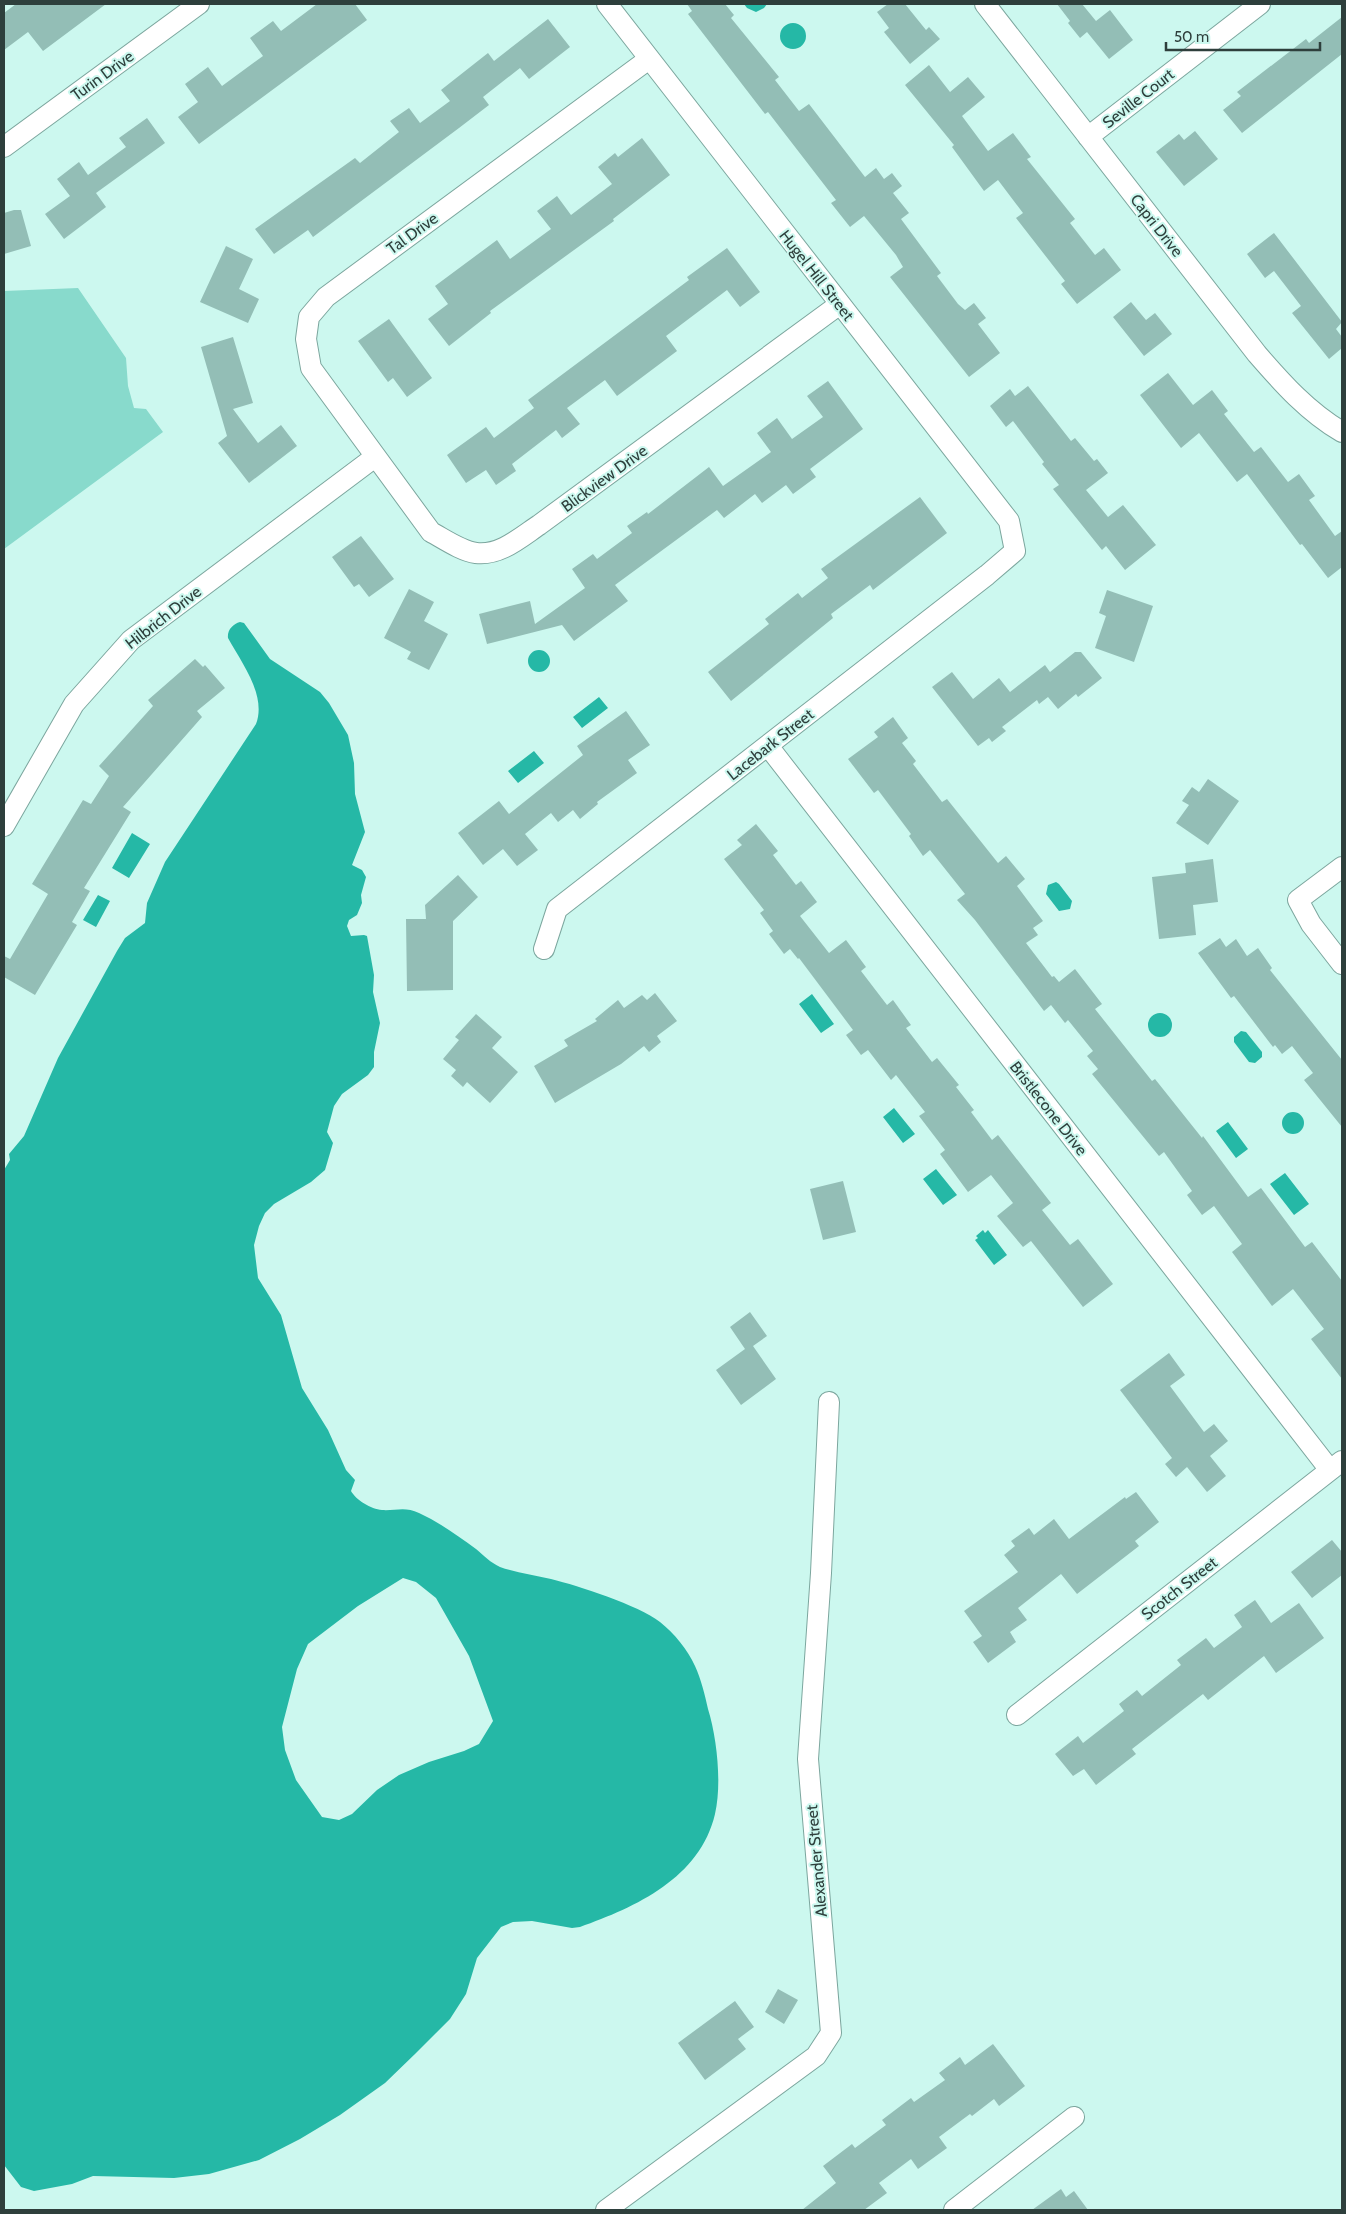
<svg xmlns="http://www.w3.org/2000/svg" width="1346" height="2214" viewBox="0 0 1346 2214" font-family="Cabin,sans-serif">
<rect width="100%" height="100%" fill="#ccf8ef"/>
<path fill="#88dacc" d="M78,288L126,358L128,386L134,408L146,409L163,432L4,549V291Z"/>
<path fill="#25b8a6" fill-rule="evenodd" d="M744,4H767L764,8L756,12L747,8Z
M780 36a13 13 0 1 1 26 0a13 13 0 1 1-26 0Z
M240,622L244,623L270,659L320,692L329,703L348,735L354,763L355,794L365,832L352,865L362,870L366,877L361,895L362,903L357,915L349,920L347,926L351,936L364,935L367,936L374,975L373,992L380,1023L374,1052V1067L368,1075L342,1094L334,1106L327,1132L333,1143L325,1170L311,1182L274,1204L265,1213L259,1226L254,1245L258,1278L281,1315L302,1388L328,1430L346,1470L355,1480L351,1491C356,1500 371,1509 382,1510C395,1511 405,1506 419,1513C439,1522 458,1536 476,1549C483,1555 491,1563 500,1567C517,1573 534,1575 551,1579C579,1586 638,1605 660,1622C674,1633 688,1650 695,1666C701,1679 705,1695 708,1709C717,1738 722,1784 715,1814C700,1878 636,1907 580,1927L572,1928L532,1921L513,1922L501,1927L477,1958L466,1994L450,2019L415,2054L385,2083L340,2115L300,2139L259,2160L209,2174L174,2178L93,2176L72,2184L34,2191L21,2187L4,2165V1170L10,1160L9,1154L24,1136L58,1058L117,951L125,938L145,923L147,903L165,862L256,724C267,695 241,662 228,638C227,630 233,624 240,622ZM403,1578L416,1582L436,1598L469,1656L493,1721L479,1744L464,1751L429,1762L399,1775L377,1790L352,1814L339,1820L322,1817L296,1780L285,1750L282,1727L297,1669L308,1644L358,1606Z
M528 661a11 11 0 1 1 22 0a11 11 0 1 1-22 0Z
M599,697L608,708L582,728L573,717Z
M534,751L544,763L518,783L508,771Z
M132,833L150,844L129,878L112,868Z
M1056,882L1059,884L1072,901L1070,909L1059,911L1046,894L1048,885Z
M98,895L110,901L96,927L83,920Z
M812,994L834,1024L821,1033L799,1004Z
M1148 1025a12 12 0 1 1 24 0a12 12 0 1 1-24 0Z
M1241,1031L1246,1032L1262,1052V1057L1255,1063L1249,1062L1234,1042V1037Z
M894,1108L915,1134L903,1143L883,1117Z
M1282 1123a11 11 0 1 1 22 0a11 11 0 1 1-22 0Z
M1228,1122L1248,1149L1236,1158L1216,1131Z
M936,1169L957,1195L943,1205L923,1179Z
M1285,1173L1309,1204L1294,1215L1270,1184Z
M983,1230L985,1233L988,1230L1007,1255L994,1265L975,1240L978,1238L976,1236Z"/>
<path fill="#93beb6" d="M16,4H106L43,51L28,32L4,50V13Z
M317,4H355L367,20L199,144L178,117L198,102L185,84L208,67L222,86L263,56L250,38L273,21L281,31Z
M687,4H725L734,15L731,18L779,77L775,80L799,111L809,104L865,177L876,168L884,179L892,173L902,186L893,193L909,213L901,219L941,273L937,276L958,304L965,310L974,303L986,318L978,324L1000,353L969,377L890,277L903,267L896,255L864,216L850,227L831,203L836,200L768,112L765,114L688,14L692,11Z
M888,4H905L926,30L929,27L940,39L910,64L884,32L889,28L877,12Z
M1057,4H1082L1096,21L1110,10L1133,40L1109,59L1087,32L1080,38L1068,23L1070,21Z
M1342,17V54L1242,133L1223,110L1241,96L1237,92L1306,39L1309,43Z
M548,19L570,47L529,79L520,68L483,97L489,105L459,128L313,237L308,230L274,254L255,229L355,158L360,163L399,132L390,121L409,108L420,123L450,101L441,90L488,53L494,61Z
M929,65L950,92L968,77L985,97L962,116L988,151L1013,133L1031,157L1027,159L1075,219L1070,223L1095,255L1104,248L1121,270L1077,304L1061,284L1065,281L1016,218L1023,213L998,180L984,191L952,147L954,145L905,85Z
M147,118L165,143L96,193L106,207L64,239L45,214L70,196L57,179L79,162L88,175L126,147L119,138Z
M1195,131L1218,159L1184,186L1156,152L1179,134L1184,140Z
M642,138L670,175L613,219L614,221L490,311L491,313L449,346L428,319L448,304L435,286L497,240L510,259L551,229L537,211L557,196L571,215L612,184L598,167L615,153L618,157Z
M14,210H21L31,246L4,254V213Z
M1274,233L1342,322L1336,329L1342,337V348L1329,359L1292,313L1301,306L1274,271L1265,278L1247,254Z
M226,246L253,259L239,289L259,299L248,323L200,302Z
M727,248L760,292L740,307L727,290L666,336L677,351L617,396L605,380L567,408L580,424L562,438L556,430L512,464L516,471L496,485L486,470L466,483L447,455L486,427L494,438L534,408L528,400L689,280L687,277Z
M1131,302L1146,320L1155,313L1172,334L1144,356L1113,317Z
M389,319L432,378L407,397L393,378L388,382L358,341Z
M233,337L253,403L233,409L258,443L281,425L297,446L249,483L218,443L227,436L201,347Z
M1168,373L1193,405L1212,390L1228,411L1224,414L1254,452L1261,447L1288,482L1299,474L1315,496L1309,500L1335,536L1342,531V567L1328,578L1302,544L1300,545L1247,474L1237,482L1199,433L1181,448L1140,395Z
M828,381L863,429L810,469L816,477L793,494L786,485L762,503L755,494L724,518L717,510L615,585L628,601L574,641L562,625L487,644L479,614L530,601L535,624L585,588L572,569L593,554L597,559L632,533L627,526L647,512L648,514L709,467L723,486L771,452L757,433L777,418L792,439L823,417L807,396Z
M1028,386L1071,441L1075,438L1094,461L1097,459L1108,473L1086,490L1108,517L1123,505L1156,545L1125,570L1106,546L1102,550L1053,489L1059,485L1042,464L1044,462L1013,421L1006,427L990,406L1010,389L1015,396Z
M920,497L947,533L873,590L870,585L831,614L833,618L731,701L708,672L769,624L765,619L798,593L802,598L828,578L821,569Z
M361,536L394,579L369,597L359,584L354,587L332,557Z
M409,589L434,602L424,621L448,634L429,670L407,659L411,652L384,638Z
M1107,590L1153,606L1134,662L1095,648L1106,616L1099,613Z
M1075,652H1081L1102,678L1078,697L1076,694L1058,709L1048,697L1039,704L1037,700L1002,727L1006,731L992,742L989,738L978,746L932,687L952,672L973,699L999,678L1010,692L1045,665L1050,672Z
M195,659L203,667L205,665L225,688L197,711L202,717L123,807L131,812L84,888L90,891L72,922L77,925L35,995L4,977V956L10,959L48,894L32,884L83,800L91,804L109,776L99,766L153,706L148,700Z
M626,711L650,745L628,760L637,773L597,802L598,804L580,819L573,810L558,822L551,813L525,834L538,850L517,866L503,849L483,865L458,833L499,801L509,814L583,755L577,746Z
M893,717L908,738L902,743L916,761L913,764L942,802L947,799L998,863L1006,856L1025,879L1017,886L1043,921L1033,928L1038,935L1026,943L1052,977L1054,976L1059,982L1075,969L1102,1004L1095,1009L1152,1081L1155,1079L1202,1138L1203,1136L1248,1197L1261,1188L1305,1247L1312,1242L1342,1281V1379L1311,1339L1324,1329L1293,1289L1272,1306L1232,1252L1242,1244L1214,1206L1202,1215L1187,1195L1192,1191L1164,1152L1159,1156L1092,1074L1098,1069L1087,1056L1093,1051L1068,1020L1065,1023L1051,1005L1044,1011L975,920L957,900L965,894L930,850L923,856L909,836L911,834L878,790L874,793L848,759L878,737L874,732Z
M1208,779L1239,801L1208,845L1176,823L1189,805L1182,801L1192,787L1199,792Z
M756,824L778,851L773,855L796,885L801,881L817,902L800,916L829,953L846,940L866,967L861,971L887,1005L893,1000L911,1025L906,1028L932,1062L937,1058L959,1085L956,1087L974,1110L971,1112L992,1140L998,1135L1051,1203L1042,1210L1070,1245L1078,1239L1113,1284L1083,1307L1031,1241L1023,1247L997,1216L1013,1203L991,1175L968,1192L940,1154L945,1150L919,1116L925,1112L896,1075L891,1080L868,1050L861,1055L846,1035L853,1030L799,958L798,959L790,949L784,954L769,934L773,931L760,913L764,910L724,859L742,845L737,840Z
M1213,859L1218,902L1193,905L1196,935L1159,939L1152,877L1186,873L1185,863Z
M458,875L478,897L453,921V990L407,991L406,919H426L425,905Z
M1220,938L1226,947L1236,939L1247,956L1258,948L1272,968L1270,970L1342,1060V1127L1304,1080L1313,1073L1292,1046L1282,1054L1275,1045L1273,1047L1234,996L1231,998L1198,953Z
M655,993L677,1021L657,1036L661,1042L649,1052L644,1046L621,1064L555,1103L534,1066L568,1046L564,1040L597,1021L595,1019L618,1000L624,1008L642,995L647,1000Z
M476,1014L502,1037L492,1048L518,1072L490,1103L467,1082L463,1087L451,1076L456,1070L443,1059L459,1040L455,1037Z
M843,1181L856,1232L823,1240L810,1189Z
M750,1312L767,1336L753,1346L776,1379L741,1405L716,1370L745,1349L730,1327Z
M1169,1353L1185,1375L1170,1386L1204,1432L1214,1424L1228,1441L1210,1456L1226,1476L1207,1492L1187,1467L1176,1477L1165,1464L1172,1458L1120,1390Z
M1136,1492L1159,1522L1135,1541L1139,1546L1077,1594L1061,1574L1018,1608L1027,1620L1010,1632L1016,1642L988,1663L973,1642L982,1636L964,1611L1018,1572L1004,1555L1015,1546L1011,1541L1029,1528L1034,1535L1054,1519L1069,1539L1125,1497L1126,1499Z
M1332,1540L1342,1552V1575L1312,1598L1291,1572Z
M1255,1600L1271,1623L1299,1603L1324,1638L1276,1673L1264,1656L1208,1700L1203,1694L1132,1749L1136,1754L1096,1785L1084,1769L1073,1776L1055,1754L1078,1736L1083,1743L1124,1711L1119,1704L1137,1690L1142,1696L1181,1665L1177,1660L1206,1638L1214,1648L1242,1627L1234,1615Z
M778,1989L798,2000L784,2024L765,2012Z
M735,2001L754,2027L738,2039L746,2049L705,2080L678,2043Z
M993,2044L1025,2086L999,2106L994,2099L972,2116L970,2114L939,2137L947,2148L918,2169L911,2159L879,2183L887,2193L864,2210H802L836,2183L823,2166L852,2144L855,2148L886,2125L882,2120L911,2098L914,2102L945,2080L939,2073L960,2057L965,2065Z
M1061,2189L1066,2197L1074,2191L1088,2210H1032Z"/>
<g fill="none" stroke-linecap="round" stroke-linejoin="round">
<g stroke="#7ca69e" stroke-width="22">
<path id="street" d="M985,4L1257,354C1283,384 1308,412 1342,432
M649,59L326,297L309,317L306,339L311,368L431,532C444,539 461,551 476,553C500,556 521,537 539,525L840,304
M1088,137L1260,4
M4,147L199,4
M768,746L1330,1470
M4,826L74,704L131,640L375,457
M1342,867L1298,900L1311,924L1342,964
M544,949L557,909L987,575L1015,551L1009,521L607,4
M1017,1715L1342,1461
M606,2210L816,2056L831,2033L808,1759L821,1573L829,1402
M954,2210L1074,2117"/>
</g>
<use href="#street" stroke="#fff" stroke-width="20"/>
</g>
<g text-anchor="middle" stroke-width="4" stroke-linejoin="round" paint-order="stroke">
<g font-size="16" fill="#2e3f3c" stroke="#ccf8ef">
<text transform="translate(102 75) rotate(-36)" y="6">Turin Drive</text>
<text transform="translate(1138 98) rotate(-38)" y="6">Seville Court</text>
<text transform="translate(1157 225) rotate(52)" y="6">Capri Drive</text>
<text transform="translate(412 233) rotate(-36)" y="6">Tal Drive</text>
<text transform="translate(817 275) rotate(52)" y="6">Hugel Hill Street</text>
<text transform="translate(604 478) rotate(-36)" y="6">Blickview Drive</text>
<text transform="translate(163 617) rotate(-38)" y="6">Hilbrich Drive</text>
<text transform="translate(770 744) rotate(-38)" y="6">Lacebark Street</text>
<text transform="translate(1049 1108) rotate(52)" y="6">Bristlecone Drive</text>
<text transform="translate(1179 1588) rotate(-38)" y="6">Scotch Street</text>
<text transform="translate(816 1861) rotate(-95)" y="6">Alexander Street</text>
</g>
</g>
<rect width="1346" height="2214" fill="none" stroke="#2e3f3c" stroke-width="10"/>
<path d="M1166 42v8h154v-8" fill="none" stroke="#2e3f3c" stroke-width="2.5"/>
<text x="1174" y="42" font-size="15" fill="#2e3f3c" stroke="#ccf8ef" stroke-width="4" paint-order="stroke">50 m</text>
</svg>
